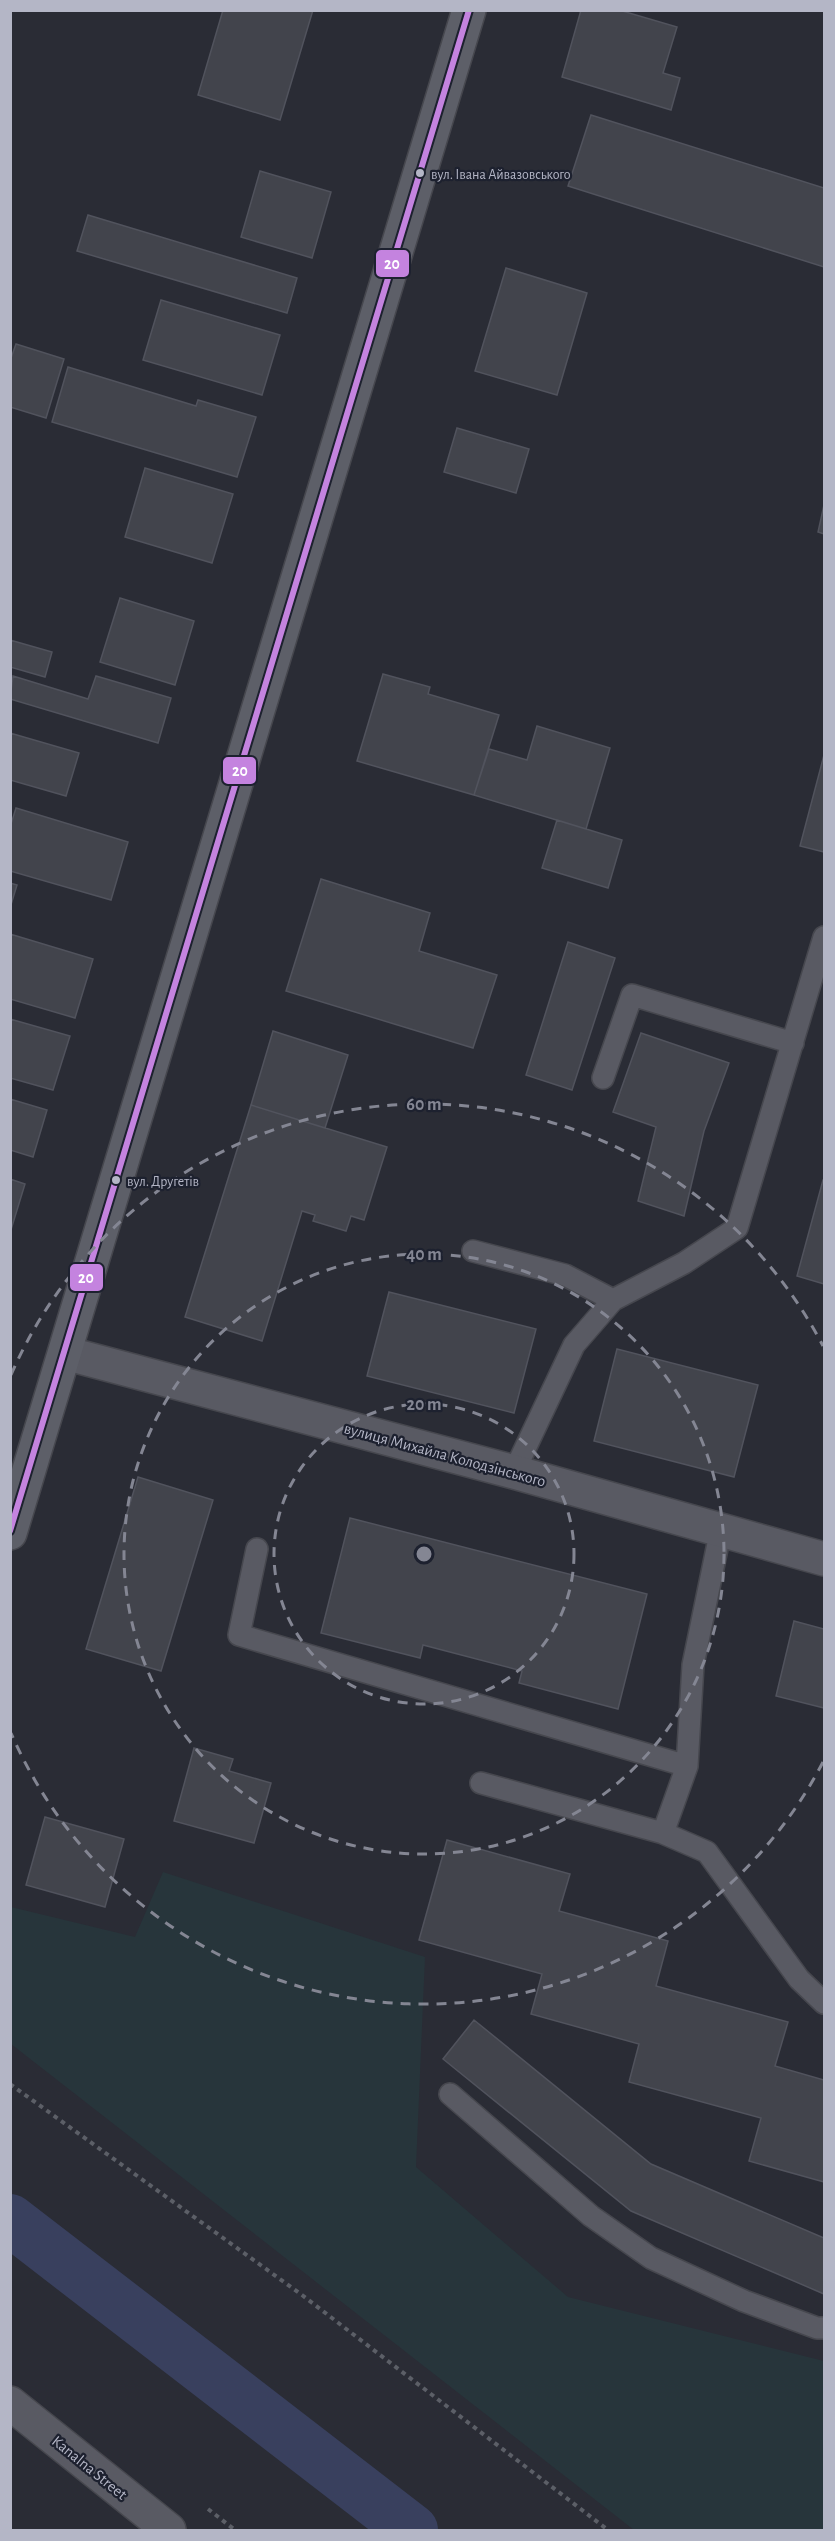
<svg xmlns="http://www.w3.org/2000/svg" width="835" height="2541" viewBox="0 0 835 2541" font-family="'Alegreya Sans',sans-serif">
<rect width="100%" height="100%" fill="#2a2c35"/>
<path fill="#27353b" d="M163,1872L425,1957L416,2167L568,2297L824,2361V2530H634L11,2044V1907L135,1937Z"/>
<g fill="none" stroke-linecap="round" stroke-linejoin="round">
<path stroke="#39405e" stroke-width="52" d="M10,2220L412,2530"/>
</g>
<path fill="#42444c" stroke="#51535d" stroke-width="1.5" d="M223,10H313L280,120L198,95Z
M581,10H619L677,27L663,73L680,78L671,110L562,77Z
M591,115L824,188V267L568,186Z
M260,171L331,192L312,258L241,237Z
M88,215L297,278L287,313L77,251Z
M506,268L587,293L557,395L475,371Z
M161,300L280,335L262,395L143,360Z
M16,344L64,359L46,418L10,407V361Z
M68,367L196,406L198,400L256,417L237,477L52,422Z
M457,428L529,449L516,493L444,472Z
M145,468L233,494L212,563L125,537Z
M824,505V534L818,532Z
M120,598L194,621L175,685L100,662Z
M10,640L52,652L45,677L10,667Z
M383,674L430,687L428,694L499,715L474,795L357,761Z
M13,676L88,699L96,676L171,698L158,743L10,699Z
M537,726L610,748L586,829L474,795L489,749L527,760Z
M10,733L79,753L66,796L10,780Z
M824,755V852L800,846Z
M16,808L128,842L111,900L10,871V827Z
M557,820L622,840L608,888L542,868Z
M321,879L430,913L419,951L497,975L473,1048L286,991Z
M10,883L17,885L10,908Z
M10,934L93,959L75,1018L10,999Z
M568,942L615,958L572,1090L526,1075Z
M10,1019L70,1036L53,1090L10,1078Z
M273,1031L348,1055L325,1128L251,1105Z
M641,1033L729,1063L704,1131L684,1216L638,1201L656,1127L613,1112Z
M10,1099L47,1110L33,1157L10,1150Z
M251,1105L387,1147L364,1220L351,1216L346,1231L313,1221L315,1215L302,1211L262,1341L185,1317Z
M10,1179L25,1184L10,1233Z
M823,1180H824V1284L797,1276Z
M389,1292L536,1329L514,1413L367,1376Z
M617,1349L758,1385L734,1477L594,1441Z
M138,1477L213,1500L161,1671L86,1649Z
M350,1518L647,1594L618,1709L519,1683L522,1671L423,1645L420,1658L321,1633Z
M794,1621L824,1629V1708L776,1696Z
M194,1748L233,1759L229,1771L271,1783L254,1843L174,1821Z
M45,1817L124,1839L105,1907L26,1885Z
M447,1840L570,1874L559,1911L668,1941L656,1986L788,2022L775,2066L824,2080V2182L749,2161L761,2118L629,2082L639,2044L531,2014L542,1974L419,1940Z
M474,2020L651,2164L824,2238V2294L631,2211L443,2059Z"/>
<g fill="none" stroke-linecap="round" stroke-linejoin="round">
<g stroke="#46474e" stroke-width="24">
<path id="lane" d="M603,1078L632,995L793,1043
M473,1251L565,1275L613,1300
M514,1472L574,1345L613,1300L684,1263L737,1228L824,937
M257,1549L239,1635L687,1766
M481,1783L663,1833L707,1852L799,1979L824,2003
M663,1833L687,1766L693,1665L721,1529
M450,2094L591,2216L651,2258L744,2301L817,2328H824"/>
</g>
<g stroke="#46474e" stroke-width="36">
<path id="street" d="M65,1353L514,1472L824,1559
M10,2403L169,2530"/>
</g>
<g stroke="#46474e" stroke-width="36">
<path id="secondary" d="M10,1533L469,10"/>
</g>
<path stroke="#5c5f67" stroke-width="4" stroke-dasharray="4.5 4.5" stroke-linecap="butt" d="M10,2084L302,2295L608,2530
M208,2509L235,2530"/>
<use href="#lane" stroke="#595a63" stroke-width="21"/>
<use href="#street" stroke="#595a63" stroke-width="33"/>
<use href="#secondary" stroke="#5d5f68" stroke-width="33"/>
<g stroke="#1d212f" stroke-width="10">
<path id="bus-1" d="M10,1531L469,10"/>
</g>
<use href="#bus-1" stroke="#c483df" stroke-width="6"/>
</g>
<g fill="none" stroke="#848693" stroke-width="3" stroke-dasharray="10 8">
<circle cx="424" cy="1554" r="150"/>
<circle cx="424" cy="1554" r="300"/>
<path d="M823 1762A450 450 0 0 1 11 1733M11 1375A450 450 0 0 1 823 1346"/>
</g>
<g fill="#b4b6c6" stroke="#1d212f" stroke-width="2">
<circle cx="420" cy="173" r="5"/>
<circle cx="116" cy="1180" r="5"/>
</g>
<g text-anchor="middle" stroke-width="4.5" stroke-linejoin="round" paint-order="stroke">
<g font-size="14" fill="#b4b6c6" stroke="#1d212f" text-anchor="start">
<text x="431" y="179">вул. Івана Айвазовського</text>
<text x="127" y="1186">вул. Другетів</text>
</g>
<g font-size="16" fill="#b4b6c6" stroke="#1d212f">
<text transform="translate(445 1454) rotate(15)" y="6">вулиця Михайла Колодзінського</text>
<text transform="translate(90 2467) rotate(39)" y="6">Kanalna Street</text>
</g>
</g>
<circle cx="424" cy="1554" r="9" fill="#848693" stroke="#1d212f" stroke-width="3"/>
<g font-size="18" text-anchor="middle" font-weight="bold" fill="#848693" stroke="#1d212f" stroke-width="4.5" stroke-linejoin="round" paint-order="stroke">
<text x="424" y="1110">60 m</text>
<text x="424" y="1260">40 m</text>
<text x="424" y="1410">20 m</text>
</g>
<g stroke="#1d212f" stroke-width="2">
<rect x="375" y="249" width="35" height="29" rx="6" fill="#c483df"/>
<rect x="222" y="756" width="35" height="29" rx="6" fill="#c483df"/>
<rect x="69" y="1263" width="35" height="29" rx="6" fill="#c483df"/>
</g>
<g font-size="16" text-anchor="middle" font-weight="bold" fill="#fff">
<text x="392" y="269">20</text>
<text x="240" y="776">20</text>
<text x="86" y="1283">20</text>
</g>
<rect width="835" height="2541" fill="none" stroke="#b4b6c6" stroke-width="24"/>
</svg>
